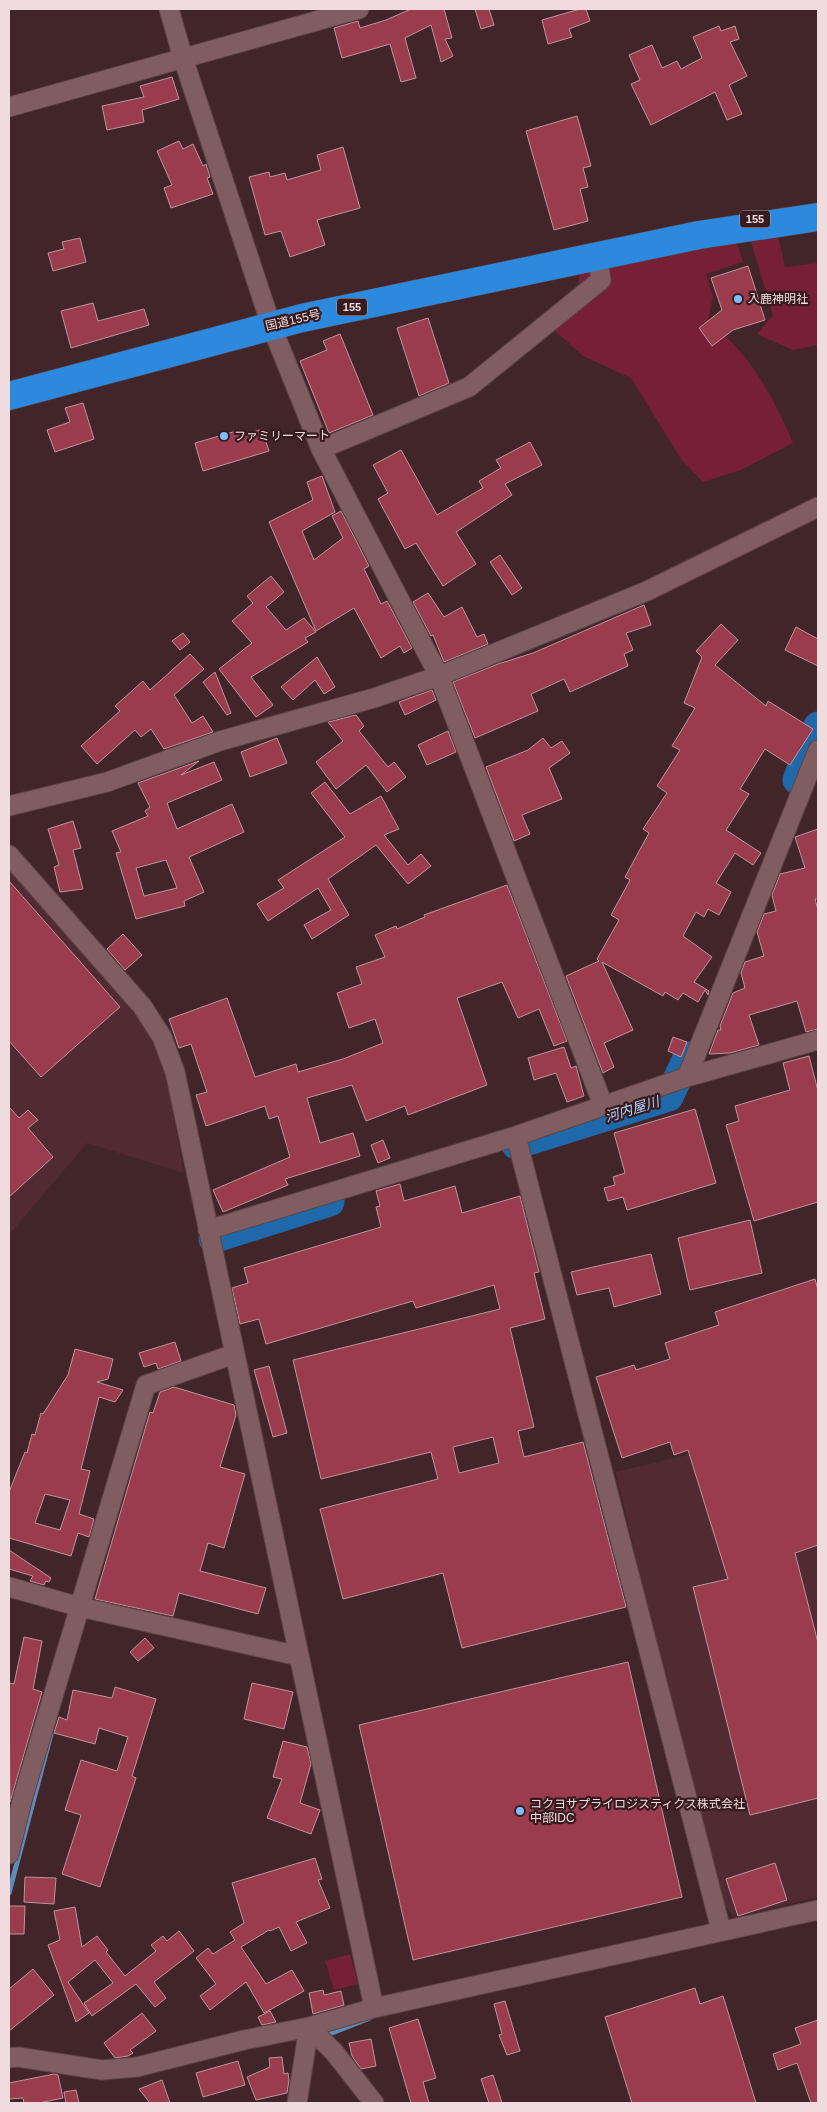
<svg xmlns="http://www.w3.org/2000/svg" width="827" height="2112" viewBox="0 0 827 2112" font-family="Helvetica,'Noto Sans JP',sans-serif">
<rect width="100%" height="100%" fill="#422529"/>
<path fill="#512b31" d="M9,869L142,1016L161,1049L184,1173L87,1143L9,1235Z
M818,1424V1897L735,1917L715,1896L616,1472Z"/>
<path fill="#771f34" d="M777,231L785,267L818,263V345L793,350L757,334L773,315L749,235Z
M735,237L743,262L706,274L713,296L708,320C749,353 773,395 793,443L741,470L703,482L681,459L631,378L583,356L551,327L577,301L580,268Z
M350,1954L358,1984L334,1990L325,1961Z"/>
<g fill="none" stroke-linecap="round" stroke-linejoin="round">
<path stroke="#5e8cba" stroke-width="5" d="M9,1893L51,1734
M324,2036L370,2018"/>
<path stroke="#1f69ab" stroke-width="29" d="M797,780L818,726
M516,1145L669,1097L688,1056
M213,1239L330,1202"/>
</g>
<path fill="#9a3c4e" stroke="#bb969a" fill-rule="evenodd" d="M411,9H444L452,38L445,39L453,56L441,62L431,25L405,38L416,78L401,82L390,44L342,58L334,28L358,21L360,28L386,20Z
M475,9H489L494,25L481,29Z
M580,9H586L590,21L569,29L572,37L548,44L542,20Z
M719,26L721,31L735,26L739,39L730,42L747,76L729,85L742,114L727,120L715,92L651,125L631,84L640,80L629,55L652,45L662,68L677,61L681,69L702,58L693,37Z
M172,77L179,99L142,110L144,122L107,130L102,106L144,97L140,86Z
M577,116L591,166L583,168L588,187L580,189L588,221L554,230L526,131Z
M179,141L183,149L193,144L203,166L206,164L210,177L207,178L213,194L171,208L164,188L172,185L157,151Z
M343,147L360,208L317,220L325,245L290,257L281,231L265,235L249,177L269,172L270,177L285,173L287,180L321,170L317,155Z
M80,238L86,262L53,271L48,253L64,249L62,242Z
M748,266L765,320L733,330L712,346L699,328L722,310L711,278Z
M93,303L98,321L144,309L149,325L71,348L61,311Z
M428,318L449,383L419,396L397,328Z
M340,334L373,415L329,433L300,361L327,350L323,341Z
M83,403L94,439L55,452L47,430L70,422L65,408Z
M262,429L269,451L203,471L195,443L240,430L242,436Z
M530,442L542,465L505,484L512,495L456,532L476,564L443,586L416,543L405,549L378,499L388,493L373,465L401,450L437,515L483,488L479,481L501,468L496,460Z
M322,476L335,512L302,531L314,560L343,538L332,516L341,511L369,566L364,569L381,604L387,601L412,648L404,653L400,646L381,658L354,608L316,631L269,522L313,500L307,482Z
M500,555L522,588L512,595L490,562Z
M271,576L284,592L266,607L286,630L304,618L316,632L305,638L308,642L251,677L273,705L256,717L219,669L252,643L232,621L253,603L247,596Z
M428,593L444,617L462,607L477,637L484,634L488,644L444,662L433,635L431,636L413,602Z
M644,605L651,625L626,633L633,650L624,654L628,666L570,692L564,679L531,694L538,711L475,738L453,682L498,664L533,653Z
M721,624L738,640L715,665L766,706L768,701L813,729L790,765L765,749L740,789L749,794L726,830L761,853L753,865L735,853L716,883L731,892L719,915L708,909L704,917L696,912L683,936L712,957L694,982L709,991L708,995L705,990L698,1002L683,993L678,1000L665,992L663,996L602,962L633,1030L604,1043L614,1067L603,1073L566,976L599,961L597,959L619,920L611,915L630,880L625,877L649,833L643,829L667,793L657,786L680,750L672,746L695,708L684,703L702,657L696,651Z
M796,627L818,639V666L785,650Z
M183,633L190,642L180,650L172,641Z
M190,654L204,669L174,695L192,723L203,716L213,732L164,749L151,729L141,737L135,730L97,764L81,746L120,711L115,706L143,681L150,690Z
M317,657L335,687L324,694L315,680L293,700L281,687Z
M215,672L231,713L227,715L203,682Z
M432,690L436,700L405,715L399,702Z
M356,715L364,726L359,731L388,767L394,762L406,777L387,792L366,765L336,789L316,762L343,741L328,722Z
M448,731L456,752L427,765L418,745Z
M277,738L287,763L250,777L241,752Z
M543,738L551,748L562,741L570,753L549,768L562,799L522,815L530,834L514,841L486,767L528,750Z
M199,761L181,775L214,762L222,780L167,803L177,829L232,804L244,832L189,857L204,892L184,901L185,906L136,919L116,853L121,852L112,831L148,816L145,811L150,807L138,783ZM166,860L177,888L144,896L136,868Z
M325,782L350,814L381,796L399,829L384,835L408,865L421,854L431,866L408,884L376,845L328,879L349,915L312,939L304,925L331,910L318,888L268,921L257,904L284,888L278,880L345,837L311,793Z
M73,821L81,848L73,850L83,889L60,892L54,867L59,865L48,829Z
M818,829V899H815L818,910V1029L806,1032L797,1001L749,1015L759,1045L730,1053L709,1054L718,1030H721L720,1026L733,993L745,988L741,973L745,962L764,956L757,932L764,914L776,911L772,895L780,874L805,868L795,837Z
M9,881L120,1007L41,1077L9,1041Z
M507,885L567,1041L554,1046L539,1009L518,1018L502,982L457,998L487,1085L408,1115L405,1106L366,1121L352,1085L307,1098L320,1143L353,1133L360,1156L285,1179L288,1185L223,1212L213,1190L290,1157L278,1116L269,1119L265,1106L206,1126L196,1095L207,1092L191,1044L179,1048L169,1019L227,998L255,1077L296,1064L298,1072L343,1059L383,1043L375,1019L349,1028L337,993L362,984L356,967L385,957L375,935L396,926L397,929L425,917L424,915Z
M123,934L142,955L125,970L107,949Z
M673,1037L687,1042L681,1057L668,1051Z
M564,1047L571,1068L576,1066L584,1096L567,1102L556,1073L534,1080L528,1058Z
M809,1056L818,1091V1202L754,1221L726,1125L739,1121L735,1106L790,1090L783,1063Z
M9,1107L19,1118L28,1110L38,1120L28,1128L53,1157L9,1197Z
M695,1109L716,1183L627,1210L623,1197L608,1201L604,1188L615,1185L613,1177L625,1173L614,1133Z
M383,1140L390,1158L378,1163L371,1145Z
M400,1184L404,1201L455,1186L462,1213L520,1196L539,1272L534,1273L545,1319L510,1328L534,1427L518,1431L524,1457L583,1442L626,1607L462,1648L443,1573L343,1599L320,1509L438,1479L431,1452L321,1479L293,1360L500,1309L494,1285L416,1308L413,1301L266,1344L259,1319L240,1324L232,1288L248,1283L244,1268L381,1227L376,1207L380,1206L376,1191ZM493,1437L499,1463L459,1473L453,1447Z
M750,1220L762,1273L690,1290L678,1238Z
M651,1254L661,1294L614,1307L609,1288L577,1295L571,1272Z
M815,1279L818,1290V1545L795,1553L818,1643V1798L750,1815L693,1587L728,1579L688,1450L674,1455L670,1442L622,1458L596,1377L634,1365L636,1370L670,1359L665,1343L719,1325L715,1312Z
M175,1342L181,1361L158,1369L156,1363L144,1367L139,1353Z
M75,1349L113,1359L108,1379L97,1382L123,1390L115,1402L99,1397L81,1469L90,1471L79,1514L94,1519L89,1537L78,1533L71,1556L9,1538V1492L25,1452L27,1453L32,1434L35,1435L41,1413L43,1414L68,1375ZM45,1494L70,1500L60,1530L35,1523Z
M269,1366L287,1433L273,1437L254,1370Z
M174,1387L234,1405L236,1415L220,1467L245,1474L224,1548L208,1543L200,1571L266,1588L258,1614L179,1593L173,1616L95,1599L150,1412L153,1413L160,1392Z
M9,1550L51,1578L49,1582L46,1581L44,1585L30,1581L33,1576L9,1569Z
M24,1637L42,1641L33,1689L42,1692L10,1802L9,1683L14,1684Z
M145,1638L154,1648L138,1661L130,1652Z
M628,1662L682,1897L413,1960L359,1725Z
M252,1683L293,1692L284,1729L244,1719Z
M115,1687L156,1699L132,1776L136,1778L100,1887L62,1874L81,1815L65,1810L81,1760L117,1771L128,1737L99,1728L95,1744L54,1733L59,1717L67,1720L73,1690L112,1698Z
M283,1741L307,1747L311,1764L300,1803L320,1810L311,1834L267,1818L282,1779L273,1777Z
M315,1858L322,1879L318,1880L330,1908L296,1922L307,1943L291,1951L279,1927L270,1931L269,1930L241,1947L266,1984L292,1970L304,1991L264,2013L246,1982L210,2010L200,1996L216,1984L196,1958L208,1948L213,1954L235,1940L230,1932L244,1923L232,1883Z
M775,1863L787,1900L738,1916L726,1879Z
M25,1877L56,1878L54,1904L24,1902Z
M9,1906H25L24,1934H9Z
M75,1907L82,1947L97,1936L108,1950L106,1952L125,1976L156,1951L151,1945L163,1936L167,1941L179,1931L194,1951L154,1982L166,1998L155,2007L136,1984L92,2016L84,2003L113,1983L95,1960L68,1982L89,2013L76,2022L48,1945L60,1940L54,1911Z
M33,1969L54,1995L9,2031V1989Z
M695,1988L700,2004L723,1996L756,2103H632L605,2017Z
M323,1990L324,1995L341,1991L344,2005L313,2014L309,1993Z
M505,2001L520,2051L507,2055L499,2035L502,2034L494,2004Z
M270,2011L276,2022L262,2025L258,2017Z
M142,2013L156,2031L130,2050L133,2053L128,2056L115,2058L104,2043Z
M418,2019L436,2078L423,2082L429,2103H411L389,2028Z
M818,2020V2103H811L797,2063L778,2070L773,2054L801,2044L795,2028Z
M371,2039L376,2066L361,2069L352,2056L349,2043Z
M282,2057L284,2074L288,2073L289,2080L287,2093L256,2100L247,2077L270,2067L269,2058Z
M238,2061L245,2085L203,2097L196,2073Z
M54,2074L58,2075L63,2098L39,2103H24L23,2098L9,2099V2083Z
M493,2075L502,2103H489L481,2079Z
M162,2080L170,2103H150L139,2089Z
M76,2090L79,2103H66L64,2092Z"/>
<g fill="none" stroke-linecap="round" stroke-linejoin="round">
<g stroke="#5c4346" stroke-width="21">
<path id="minor" d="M169,9L183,58L271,325L321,449L439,676L603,1105
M9,107L359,9
M321,449L469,387L601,280L597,255
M9,806L107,782L220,741L374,698L439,676L647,591L818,507
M9,855L142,1006L162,1037L175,1072L374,2008
M687,1077L818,750
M516,1136L721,1930
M208,1230L516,1136L687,1077L818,1040
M9,1587L80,1607L299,1656
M9,1854L23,1797L146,1385L234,1354
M309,2027L334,2052L374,2103
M9,2058L18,2057L102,2070L137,2067L244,2040L309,2027L374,2008L818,1910
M297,2103L309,2027"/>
</g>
<g stroke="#5c4346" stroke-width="29">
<path id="highway" d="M9,396L302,318L699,235L818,217"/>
</g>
<use href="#minor" stroke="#805d61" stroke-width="19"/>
<use href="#highway" stroke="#2c89de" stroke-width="28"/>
</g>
<g fill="#81bcfa" stroke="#371b1f" stroke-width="2">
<circle cx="738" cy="299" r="5"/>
<circle cx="224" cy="436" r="5"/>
<circle cx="520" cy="1811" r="5"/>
</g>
<g text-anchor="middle" stroke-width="4.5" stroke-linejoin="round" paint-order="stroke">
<g fill="#371b1f" stroke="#b8a2a5" stroke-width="1">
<rect x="740" y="210.5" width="30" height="17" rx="4"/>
<rect x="337" y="298.5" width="30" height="17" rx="4"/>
</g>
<g font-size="11" font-weight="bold" fill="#f0dcde">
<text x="755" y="223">155</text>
<text x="352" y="311">155</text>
</g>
<g font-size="12" fill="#f0dcde" stroke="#371b1f" text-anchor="start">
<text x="748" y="303">入鹿神明社</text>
<text x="234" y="440">ファミリーマート</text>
<text x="530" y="1808">コクヨサプライロジスティクス株式会社<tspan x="530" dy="14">中部IDC</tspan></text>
</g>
<g font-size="12" fill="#f0dcde" stroke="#371b1f">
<text transform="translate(293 320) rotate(-13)" y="4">国道155号</text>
</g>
<g font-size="14" font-style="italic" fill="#aed0f5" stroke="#371b1f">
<text transform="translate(632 1109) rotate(-17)" y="5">河内屋川</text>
</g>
</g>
<rect width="827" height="2112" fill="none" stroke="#f0dcde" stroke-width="20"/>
</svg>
